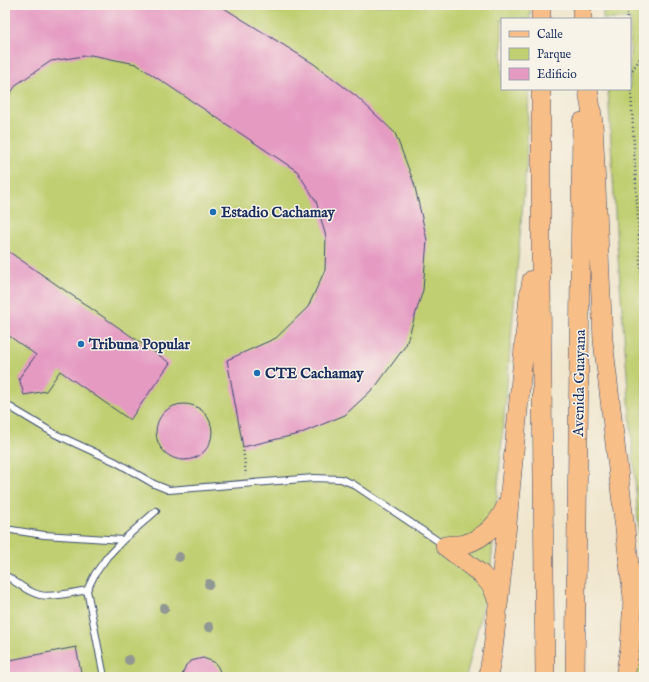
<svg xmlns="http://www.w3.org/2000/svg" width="649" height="682" viewBox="0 0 649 682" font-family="'IM FELL English',serif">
<rect width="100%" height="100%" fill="#f7f3e8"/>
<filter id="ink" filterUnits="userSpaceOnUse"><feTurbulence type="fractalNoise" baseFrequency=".025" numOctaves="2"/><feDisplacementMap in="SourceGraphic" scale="8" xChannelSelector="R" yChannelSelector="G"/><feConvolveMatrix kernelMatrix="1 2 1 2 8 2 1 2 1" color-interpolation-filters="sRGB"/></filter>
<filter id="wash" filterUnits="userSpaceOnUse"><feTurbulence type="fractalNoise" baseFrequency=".012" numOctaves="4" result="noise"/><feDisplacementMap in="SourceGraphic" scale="16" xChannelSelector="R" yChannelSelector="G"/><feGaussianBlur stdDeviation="0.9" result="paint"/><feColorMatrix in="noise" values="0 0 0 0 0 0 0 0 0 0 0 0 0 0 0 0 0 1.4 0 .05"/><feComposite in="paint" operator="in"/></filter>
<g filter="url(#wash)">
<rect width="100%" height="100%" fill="#f0e6cd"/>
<path fill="#c0cf71" stroke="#6e7f68" d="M5,5H531L530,19H502V89H529L526,169L490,577L466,677H5Z
M603,5H644V598L616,231L608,89H630V19H603Z
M644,629V677H627Z"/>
<g id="blocks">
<path fill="#e59ac2" d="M5,5H219L314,64L356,96L395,133L414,183L427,240L423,290L406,345L376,386L345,415L299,434L243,447L227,360L276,338L308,307L325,270L326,237L316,201L297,171L136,64L91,55L51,61L17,84L5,101Z
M5,249L170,363L130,420L60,371L46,391L24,395L19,378L36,355L5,333Z
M156 432a28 28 0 1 1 56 0a28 28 0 1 1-56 0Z
M76,647L82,677H5V661Z
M203,658L214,662L218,667L222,677H181L186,665L191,661Z
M643,667L644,677H642Z"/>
</g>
</g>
<g filter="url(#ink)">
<use href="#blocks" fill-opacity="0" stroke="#3b4a6f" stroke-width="1"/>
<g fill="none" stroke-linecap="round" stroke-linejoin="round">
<g stroke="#3b4a6f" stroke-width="8">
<path id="lane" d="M5,404L55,434L116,462L154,484L169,490L314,478L341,479L353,484L444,545
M5,529L44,535L123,540
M5,575C16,582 27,592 40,595C51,598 76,592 87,590
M104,677L87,590L95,574L107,557L123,540L156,511"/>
</g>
<g stroke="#3b4a6f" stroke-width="20">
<path id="primary" d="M541,5V19
M582,5V19
M541,89V285L545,677
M588,89L593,122L603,340L633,598L630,647L625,677
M445,546C452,545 459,545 465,544C485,538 500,522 507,504
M445,546L481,574L492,586L498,602
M488,677L493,649L505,544L529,296L532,280
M575,677L582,122"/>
</g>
<path stroke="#3b4a6f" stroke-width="2.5" stroke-dasharray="1 3" stroke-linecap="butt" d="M626,5L627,19
M630,71L644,335
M630,73L644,53
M243,447L246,475"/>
<use href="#lane" stroke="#fff" stroke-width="6"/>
<use href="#primary" stroke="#f7be88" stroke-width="19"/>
</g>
<g fill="#919793">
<circle cx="179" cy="557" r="5"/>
<circle cx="209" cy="584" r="5"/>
<circle cx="164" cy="608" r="5"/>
<circle cx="209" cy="627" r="5"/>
<circle cx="129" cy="660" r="5"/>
</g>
</g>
<g fill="#1f6fb2" stroke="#f7f3e8" stroke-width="1.5">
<circle cx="213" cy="212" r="4"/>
<circle cx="81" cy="344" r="4"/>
<circle cx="257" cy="373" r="4"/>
</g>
<g text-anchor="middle" stroke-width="3" stroke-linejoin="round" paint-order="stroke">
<g font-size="15" font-weight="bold" fill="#1b2f5e" stroke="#f7f3e8" text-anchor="start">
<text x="221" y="217">Estadio Cachamay</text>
<text x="89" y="349">Tribuna Popular</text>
<text x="265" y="378">CTE Cachamay</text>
</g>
<g font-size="15" fill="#1b2f5e" stroke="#f7f3e8">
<text transform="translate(579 383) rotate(-89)" y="5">Avenida Guayana</text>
</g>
</g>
<rect width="649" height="682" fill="none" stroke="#f7f3e8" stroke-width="20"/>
<rect x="501" y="18" width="130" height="72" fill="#f7f3e8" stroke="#9fa5b1"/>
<rect x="509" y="31" width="20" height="6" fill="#f7be88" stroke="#9fa5b1"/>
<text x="537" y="38" font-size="12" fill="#1b2f5e">Calle</text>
<rect x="509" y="48" width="20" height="12" fill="#c0cf71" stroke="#9fa5b1"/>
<text x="537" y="58" font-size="12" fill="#1b2f5e">Parque</text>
<rect x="509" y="68" width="20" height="12" fill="#e59ac2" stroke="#9fa5b1"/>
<text x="537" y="78" font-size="12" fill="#1b2f5e">Edificio</text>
</svg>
